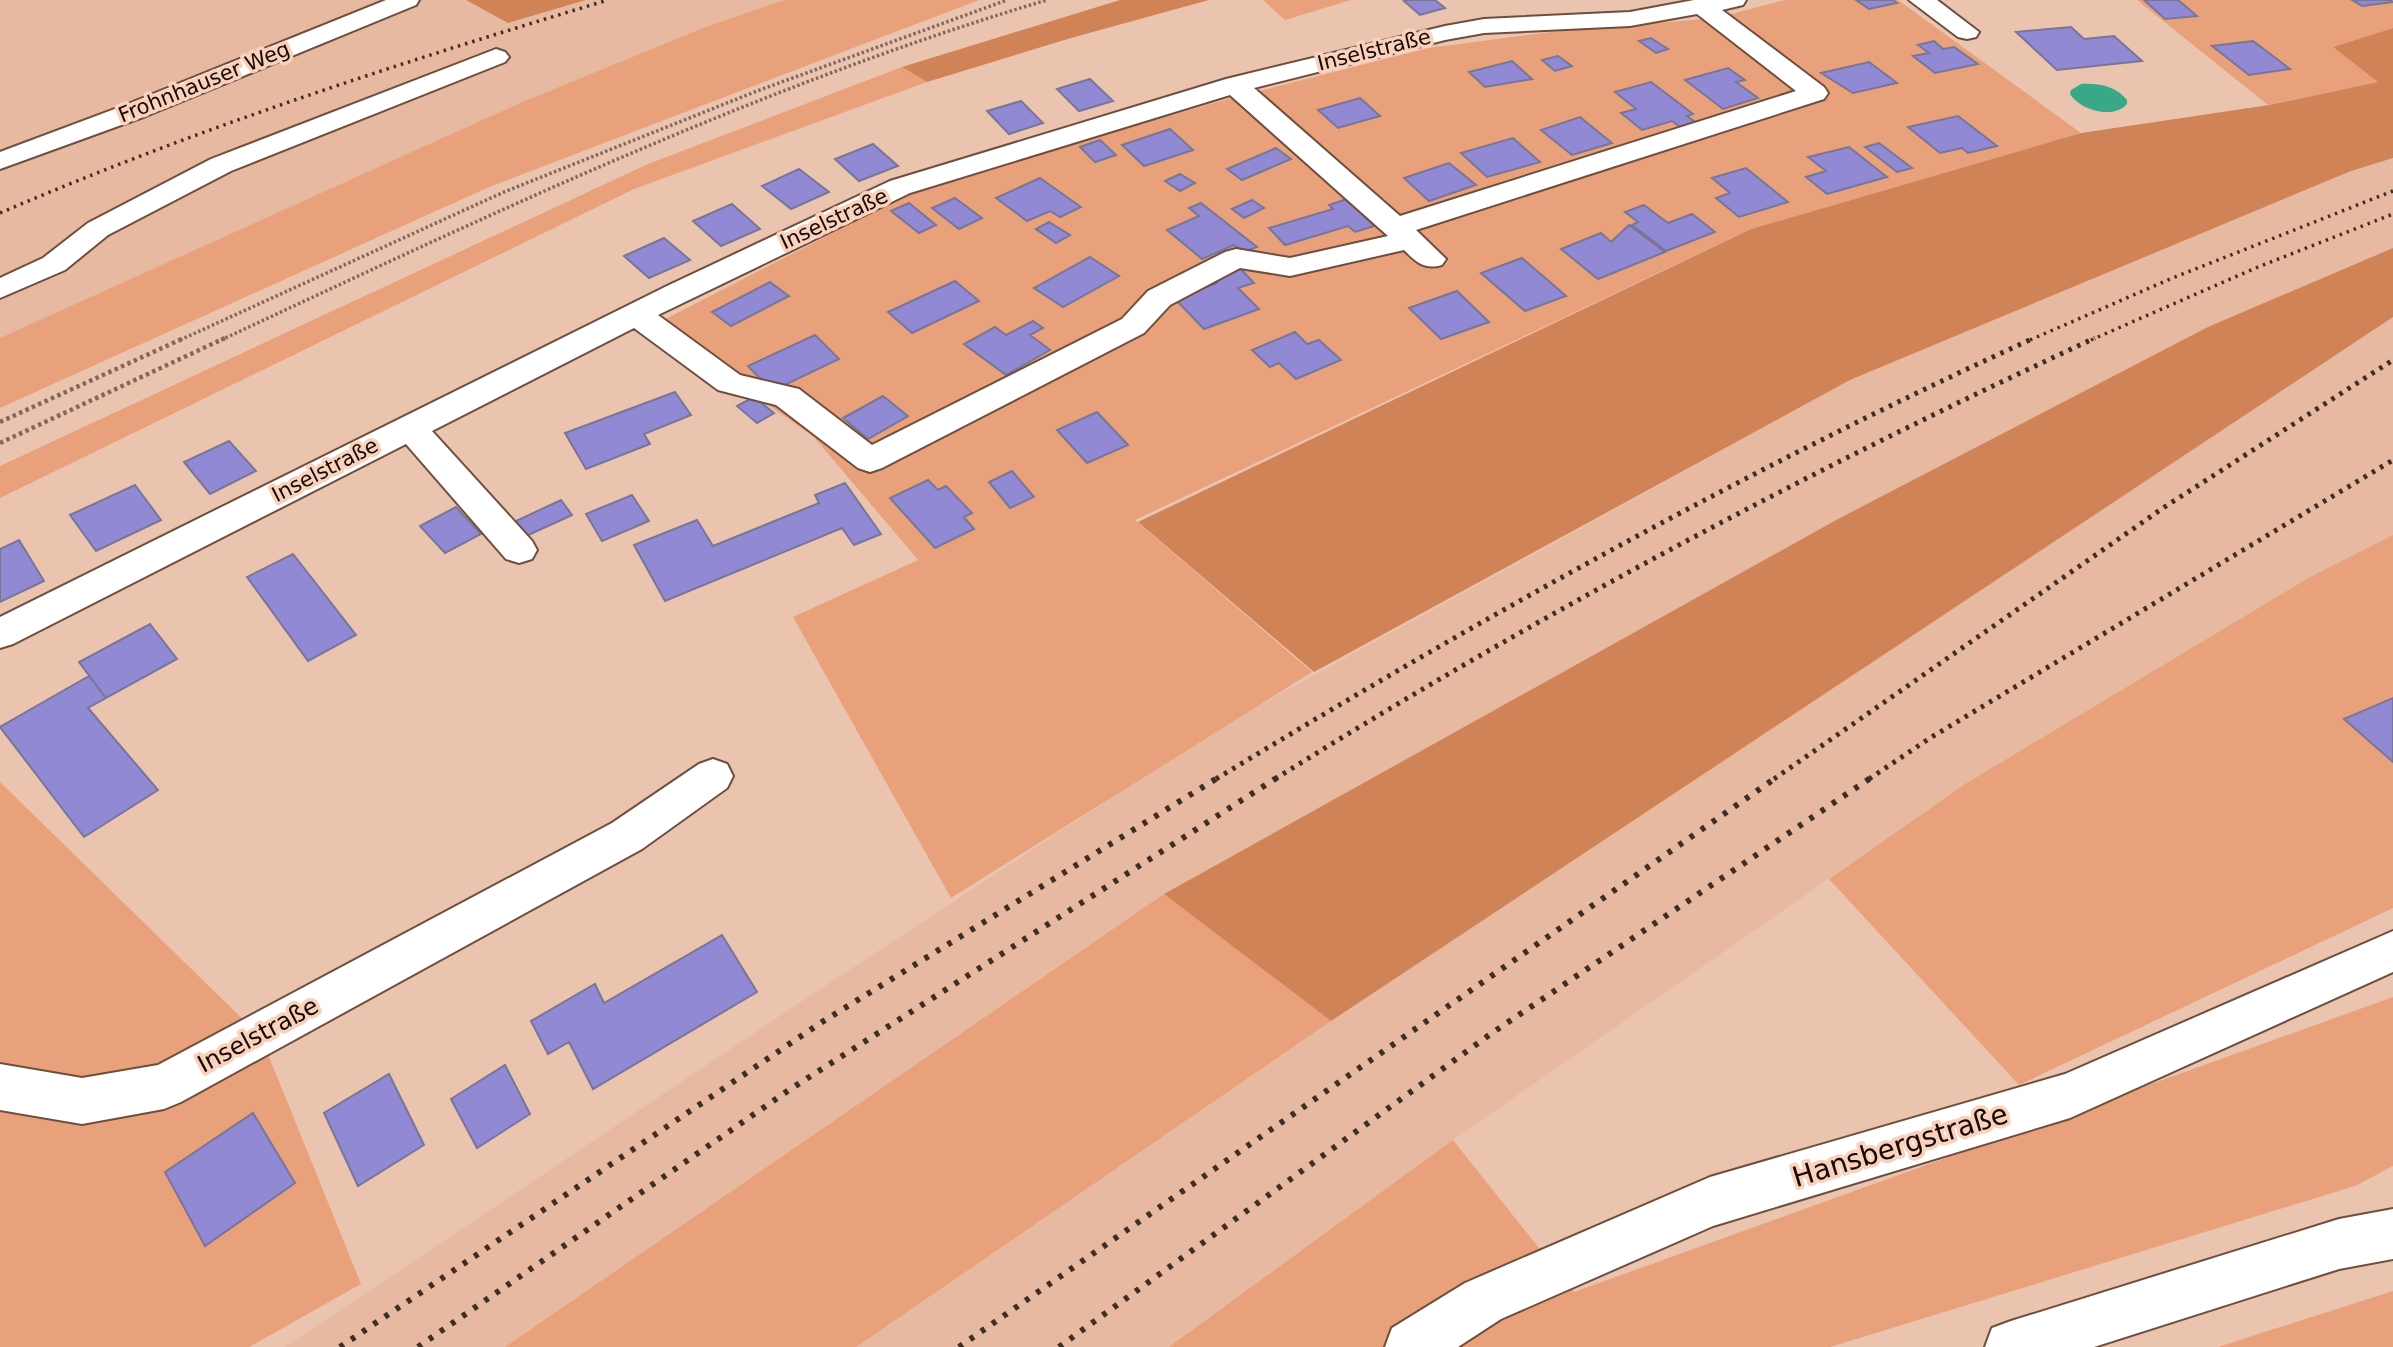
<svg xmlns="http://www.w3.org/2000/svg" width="2393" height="1347" viewBox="0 0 2393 1347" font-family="'DejaVu Sans',sans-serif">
<rect width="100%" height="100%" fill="#ebc4b0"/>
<path fill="#e7b9a1" d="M0,0H466L509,23L586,0H784L703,28L520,103L0,338Z
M2393,158V535L2310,577L1965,784L1453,1140L1207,1347H285L787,1011L1214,730L1850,380L2351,171Z"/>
<path fill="#e9a17b" d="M784,0H979L489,187L0,408V338L520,103L703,28Z
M1263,0H1351L1285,20Z
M1785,0H1898L2081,133L1751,229L1135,520L1312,672L951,898L793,617L918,560L814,437L654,325L918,189L1228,99L1428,48L1551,32L1716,18Z
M2137,0H2393V28L2333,47L2379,82L2268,105Z
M902,67L927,82L634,189L0,498V466L648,164Z
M2393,535V908L2019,1085L1829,879L1965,784L2310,577Z
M0,782L261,1037L361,1284L249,1347H0Z
M1164,894L1331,1021L856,1347H505Z
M2393,997V1166L2355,1186L1830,1347H1169L1453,1140L1574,1292Z
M2393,1291V1347H2218Z"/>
<path fill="#d18358" d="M466,0H586L508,23Z
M1120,0H1209L1071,38L927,82L902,67Z
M2393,28V158L2351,171L1850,380L1314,672L1138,522L1751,229L2081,133L2269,105L2378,82L2333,47Z
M2393,248V317L1331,1021L1164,894L1838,519L2208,327Z"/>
<path fill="#39a886" d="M2081,84C2098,83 2116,86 2127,100V104C2113,120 2080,110 2070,94L2071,90Z"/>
<path fill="#9289d5" stroke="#787597" stroke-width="2" d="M1408,0H1435L1445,8L1420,15L1404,1Z
M1856,0H1893L1897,3L1869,9Z
M2144,0H2178L2197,16L2165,19Z
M2352,0H2390L2393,2L2362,6Z
M2071,27L2084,39L2114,36L2142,61L2057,70L2016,32Z
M1651,38L1668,49L1656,53L1639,41Z
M1934,41L1943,49L1954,47L1978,64L1935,73L1913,56L1929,53L1918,45Z
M2253,41L2290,69L2249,75L2212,46Z
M1558,56L1572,66L1555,71L1542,60Z
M1512,61L1532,79L1485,87L1469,72Z
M1869,62L1897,83L1853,93L1821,73Z
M1728,68L1745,80L1736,82L1758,98L1723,109L1685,80Z
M1090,79L1113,101L1079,111L1057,89Z
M1651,82L1693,114L1687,116L1695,122L1680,127L1672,121L1642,130L1621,113L1636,109L1615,92Z
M1360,98L1380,116L1338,128L1318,110Z
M1021,101L1043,123L1009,134L987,111Z
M1958,116L1997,146L1968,153L1962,148L1940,153L1908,127Z
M1580,117L1612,143L1572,155L1541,130Z
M1170,129L1193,150L1144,166L1122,145Z
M1513,138L1540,162L1487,177L1461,153Z
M1100,140L1116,155L1095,162L1080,147Z
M1879,143L1912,168L1897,172L1865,147Z
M873,144L898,166L859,181L835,159Z
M1849,147L1887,177L1827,194L1806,177L1826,171L1808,157Z
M1276,148L1291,159L1242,180L1227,169Z
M1449,163L1476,185L1429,201L1404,178Z
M1746,168L1788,202L1739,217L1716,198L1730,193L1712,178Z
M799,169L829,192L791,209L762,186Z
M1180,174L1195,183L1180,191L1165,181Z
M1040,178L1081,207L1060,217L1050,211L1027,221L996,198Z
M955,198L982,218L959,229L932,208Z
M1347,199L1374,226L1355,232L1348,226L1285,245L1269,228L1333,209L1329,205Z
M1252,200L1264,208L1244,218L1232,209Z
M909,203L936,225L919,233L891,211Z
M1201,203L1257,247L1244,252L1234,245L1202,259L1167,230L1199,216L1189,208Z
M732,204L760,229L721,246L693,221Z
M1644,205L1668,223L1692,214L1715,232L1666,251L1632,225L1638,222L1625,212Z
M1049,222L1070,235L1056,243L1036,229Z
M1629,225L1665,252L1598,279L1561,249L1601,233L1611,242Z
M664,238L690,260L649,278L624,256Z
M1090,257L1119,276L1063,307L1034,288Z
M1522,258L1566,296L1525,311L1481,273Z
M1238,266L1254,283L1238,288L1259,309L1204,329L1174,298L1217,283L1211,276Z
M955,281L979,301L912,333L888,312Z
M770,282L789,296L731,326L712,312Z
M1457,291L1489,322L1441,339L1409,308Z
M1033,321L1043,328L1030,335L1050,350L1006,375L964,344L995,327L1006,335Z
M1295,332L1307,344L1319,340L1341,360L1296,379L1279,363L1270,367L1252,350Z
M815,335L839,359L772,391L748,366Z
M675,392L691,415L644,434L650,444L586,469L565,433Z
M883,396L908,416L868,439L843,418Z
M754,397L774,413L757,423L737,406Z
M1097,412L1128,445L1087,463L1057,430Z
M229,441L256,471L210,494L184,462Z
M1012,471L1034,497L1010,508L989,482Z
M928,480L938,490L946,486L972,513L964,517L974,529L935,548L890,498Z
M845,483L881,534L854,545L842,528L665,601L634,545L697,520L713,546L819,503L815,495Z
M135,485L161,520L96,551L70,515Z
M632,495L649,521L602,541L586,514Z
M561,500L572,515L524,537L514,522Z
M456,507L481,534L445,553L420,526Z
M19,540L44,581L0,602V549Z
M293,554L356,635L308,661L247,577Z
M150,624L177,659L106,698L79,662Z
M89,676L106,698L88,708L158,790L84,837L0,727Z
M2393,698V762L2344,719Z
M722,935L757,992L593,1089L569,1042L548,1054L531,1021L595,984L604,1003Z
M505,1065L530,1114L477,1148L451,1099Z
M389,1074L424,1145L358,1186L324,1113Z
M253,1113L295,1183L205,1246L165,1172Z"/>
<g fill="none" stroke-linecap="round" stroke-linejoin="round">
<g stroke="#6f4e3d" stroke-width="4">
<path id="minor" d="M1694,0H1746L1743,5L1722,10L1824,87L1828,93L1824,99L1416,230L1446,259L1442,265C1424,270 1416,262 1404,250L1290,276L1240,268L1170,305L1144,333L882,468L870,472L858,468L776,405L718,390L634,328L432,431L532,541L537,550L532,559L519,563L506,559L406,444L13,644L0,648V617L667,286L890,181L1226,79L1445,26L1484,19L1630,12ZM1697,14L1796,91L1400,216L1254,88L1445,40L1484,33L1630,26ZM1230,95L1388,236L1290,258L1236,249L1225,252L1148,291L1122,319L872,445L799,389L740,375L658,315L910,193Z
M1909,0H1937L1979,32L1976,37L1967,39L1958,37Z
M496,49L505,52L509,57L505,62L231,171L108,235L65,270L0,298V278L43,258L88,223L211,159Z
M713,759L727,764L733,776L727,788L642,849L181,1102L164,1109L82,1124L0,1110V1064L82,1078L158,1065L612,823L699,764Z
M2393,931V972L2070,1118L1713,1226L1501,1319L1458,1347H1385L1392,1328L1465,1283L1710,1177L2065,1074Z
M2393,1209V1259L2339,1269L2094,1347H1985L1992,1328L2011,1321L2339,1219Z"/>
</g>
<g stroke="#6f4e3d" stroke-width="4">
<path id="major" d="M386,0H419L416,5L146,116L0,169V152L128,104Z"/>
</g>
<path stroke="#82685b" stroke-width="3.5" stroke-dasharray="2.5 2.5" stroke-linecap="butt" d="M180,340L504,192L757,91L1007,0
M221,340C491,214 761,85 1047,0"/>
<path stroke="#82685b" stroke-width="4.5" stroke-dasharray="3.5 3.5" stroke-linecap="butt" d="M0,422L184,338
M0,443L225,338"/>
<use href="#minor" fill="#fff" fill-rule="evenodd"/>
<use href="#major" fill="#fff" fill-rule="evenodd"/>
<path stroke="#402e25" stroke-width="3.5" stroke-dasharray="2.5 5" stroke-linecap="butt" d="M0,213C198,128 402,62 608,0
M2030,340L2170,279L2393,191
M2091,340L2258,267L2393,214"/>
<path stroke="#402e25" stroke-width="5" stroke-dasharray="3.5 6" stroke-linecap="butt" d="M1216,779C1484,616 1749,468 2034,338
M1275,779C1538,614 1814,468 2095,338
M1774,779L2163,508L2393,360
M1869,779L1930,738L2393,460"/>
<path stroke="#402e25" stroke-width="6" stroke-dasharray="4.5 9" stroke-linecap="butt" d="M340,1347L822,1022L1219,777
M418,1347L789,1090L1278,777
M959,1347L1777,777
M1059,1347L1492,1033L1872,777"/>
</g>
<g text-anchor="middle" stroke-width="7" stroke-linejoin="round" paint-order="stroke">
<g font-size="21" fill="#170a04" stroke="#f9d1bd">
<text transform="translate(1374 50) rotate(-14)" y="7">Inselstraße</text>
<text transform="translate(204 82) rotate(-22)" y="7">Frohnhauser Weg</text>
<text transform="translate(834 219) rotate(-25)" y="7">Inselstraße</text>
<text transform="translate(325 470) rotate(-27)" y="7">Inselstraße</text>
</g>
<g font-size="24" fill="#170a04" stroke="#f9d1bd">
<text transform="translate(258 1035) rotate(-28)" y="8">Inselstraße</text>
</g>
<g font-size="28" fill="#170a04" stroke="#f9d1bd">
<text transform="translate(1900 1145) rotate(-17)" y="10">Hansbergstraße</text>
</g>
</g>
</svg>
